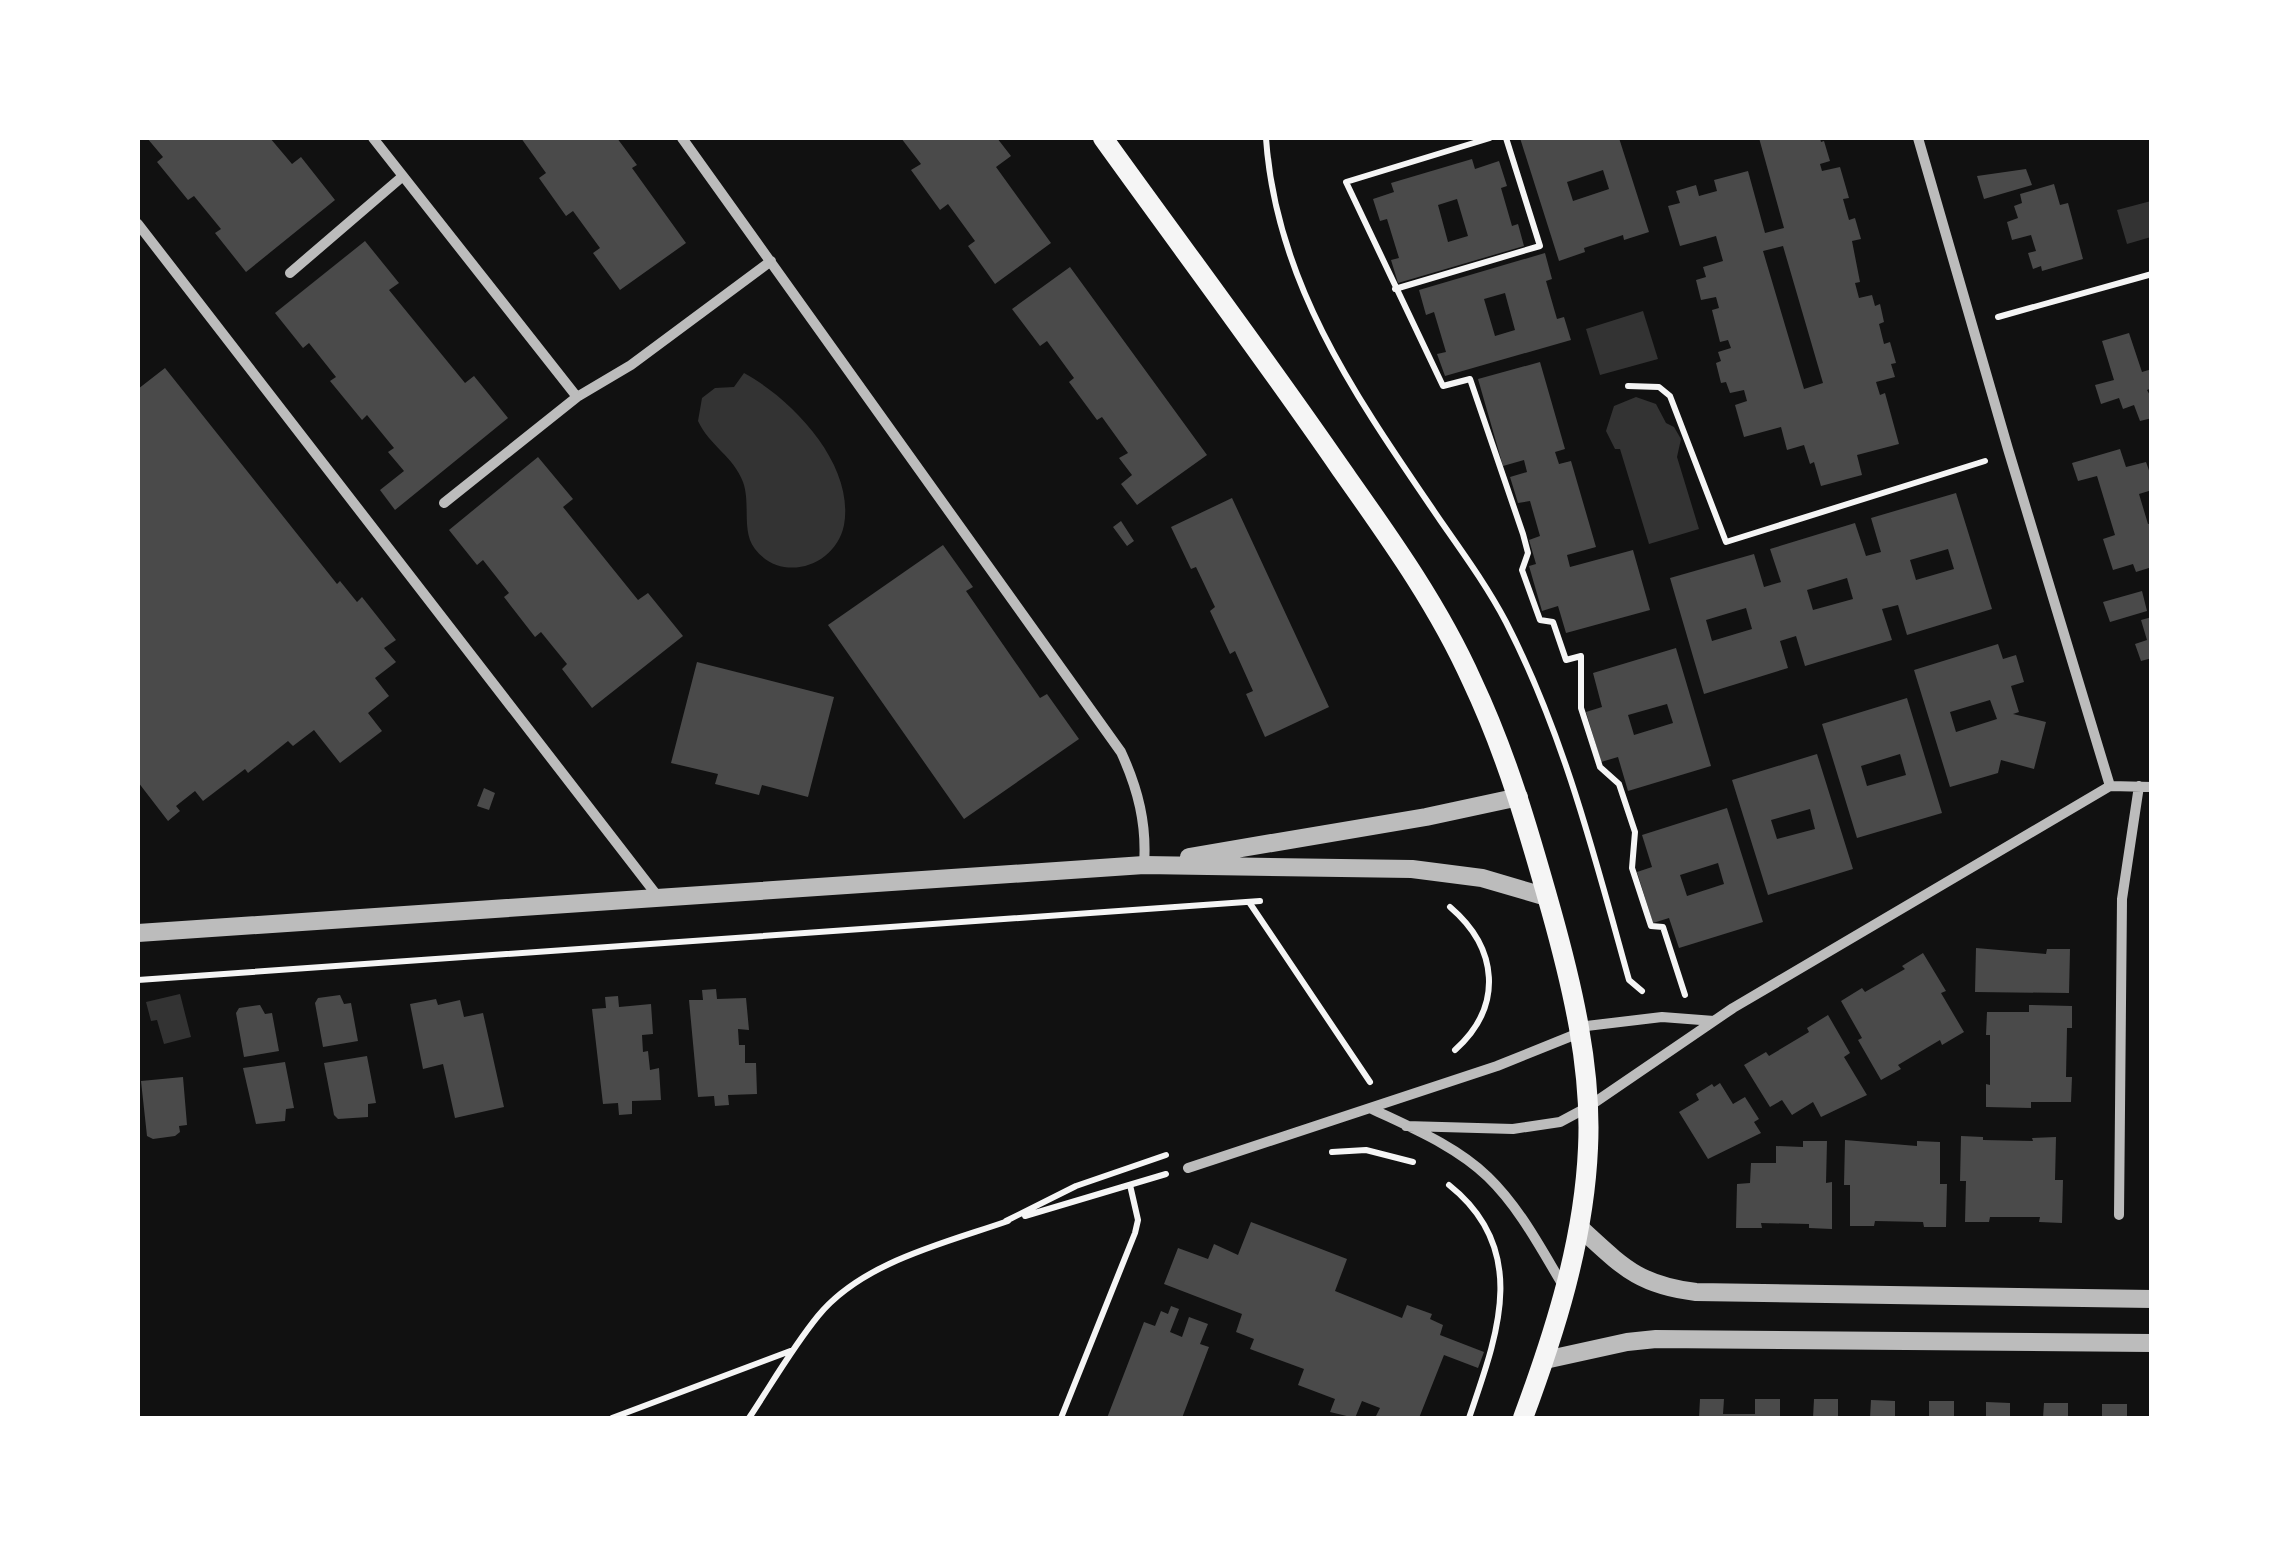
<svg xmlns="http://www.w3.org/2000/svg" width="2289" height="1556" viewBox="0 0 2289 1556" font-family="'IBM Plex Sans',sans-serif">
<rect width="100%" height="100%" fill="#111"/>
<path fill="#333" d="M2151,201V237L2127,244L2117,210Z
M1643,311L1658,359L1600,375L1586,329Z
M744,373C792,399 855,464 844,525C836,566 782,584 755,549C741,531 751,504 743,482C734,457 709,445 698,421L702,398L715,388L734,387Z
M1636,397L1656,404L1666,423L1674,427L1681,439L1677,457L1699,529L1649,544L1620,449H1615L1606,431L1614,406Z
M180,994L191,1037L164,1044L157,1020L151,1021L146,1002Z"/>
<path fill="#4a4a4a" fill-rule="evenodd" d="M147,138H270L292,164L301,157L335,200L246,272L215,233L221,229L194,196L188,200L157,162L163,157Z
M521,138H617L637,165L632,168L686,243L620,290L593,253L600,248L573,211L566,216L539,178L546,173Z
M901,138H997L1011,156L996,167L1051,243L995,284L968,246L975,241L948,204L940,210L911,170L921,164Z
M1520,138H1619L1649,232L1624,240L1623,235L1584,248L1585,252L1559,261ZM1603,170L1609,189L1573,201L1567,182Z
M1759,138H1820L1821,142L1824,141L1830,161L1820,164L1822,171L1840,167L1849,198L1843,199L1849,220L1855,218L1861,239L1852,241L1860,282L1855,283L1859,298L1872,295L1875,306L1880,304L1884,322L1879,324L1884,344L1890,342L1896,363L1891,364L1895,377L1876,382L1880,395L1885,393L1899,444L1857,455L1862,475L1821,486L1814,462L1810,464L1804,445L1787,450L1781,427L1744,437L1735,405L1747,401L1744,390L1730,393L1726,382L1721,383L1716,363L1721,361L1718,352L1731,348L1728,340L1720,342L1712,310L1719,308L1716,297L1701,300L1696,280L1706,277L1703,267L1723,261L1716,236L1680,246L1668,206L1680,203L1676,191L1696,185L1699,196L1717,191L1714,180L1748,171L1765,233L1784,228ZM1783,246L1823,383L1804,389L1763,251Z
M1472,159L1475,169L1499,161L1507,186L1501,188L1512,226L1518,224L1524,246L1398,283L1391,260L1399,258L1387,219L1380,221L1373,199L1394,192L1391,183ZM1457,199L1468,236L1448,242L1438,205Z
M2026,169L2032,185L1984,199L1977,176Z
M2054,184L2060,205L2068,203L2083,259L2042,271L2041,266L2033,269L2028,253L2036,251L2031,235L2012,240L2007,222L2018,218L2014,206L2022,203L2020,194Z
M365,241L399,283L389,290L465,383L474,376L508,418L395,510L380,490L404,471L388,452L394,448L367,415L362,420L330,381L336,377L309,343L303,348L275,313Z
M1545,253L1552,279L1546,281L1557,319L1564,317L1571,340L1445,376L1437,354L1446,352L1434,312L1426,315L1419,290ZM1505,293L1515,330L1495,336L1484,299Z
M1070,267L1207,455L1137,505L1121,484L1132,475L1119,458L1128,453L1102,417L1097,420L1069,382L1074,378L1047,341L1040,346L1012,309Z
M2129,333L2142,372L2152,369V388L2147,390L2152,399V418L2140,421L2134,405L2123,409L2119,398L2101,404L2095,385L2114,380L2102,341Z
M1540,362L1565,449L1555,452L1559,464L1571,461L1596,547L1567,555L1570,567L1633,550L1650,610L1566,633L1558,606L1542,611L1529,566L1536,564L1529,540L1540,536L1530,501L1518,503L1510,477L1527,472L1524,460L1503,466L1478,379Z
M165,368L337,584L340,581L357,602L362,597L396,640L384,648L396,662L375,678L389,696L368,713L382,731L340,763L314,730L293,746L288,741L248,773L245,769L203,801L195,791L176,806L180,811L168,821L138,782V389Z
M2120,449L2126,467L2146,462L2152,479V490L2139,494L2148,524L2152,523V567L2136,572L2133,564L2113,570L2103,539L2115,535L2097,476L2078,481L2072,463Z
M538,457L573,499L563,507L638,600L648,593L683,636L592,708L562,669L567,664L541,632L535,637L504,597L509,593L483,560L477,565L449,530Z
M1956,493L1992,609L1907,635L1898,605L1882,609L1892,640L1805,666L1796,636L1780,641L1788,668L1704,694L1670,578L1754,554L1764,587L1781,582L1770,549L1855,523L1866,556L1881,552L1871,518ZM1948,549L1954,569L1916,580L1910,560ZM1847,578L1853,599L1813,610L1807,590ZM1746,608L1752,629L1712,641L1706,620Z
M1232,498L1329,707L1265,737L1246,694L1253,691L1235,651L1230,654L1210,611L1215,607L1196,567L1191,569L1171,527Z
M1121,521L1134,541L1127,546L1113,527Z
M943,545L973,587L966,591L1040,698L1047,694L1079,739L964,819L828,625Z
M2142,591L2147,611L2110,622L2103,602Z
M2152,617V658L2141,661L2135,644L2147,640L2141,620Z
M1998,644L2003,659L2016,655L2024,682L2011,686L2019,712L2013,714L2046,722L2034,769L2001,760L1998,773L1950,787L1914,670ZM1990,700L1997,719L1956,732L1950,712Z
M1676,648L1711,766L1628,791L1618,757L1601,762L1586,712L1602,707L1593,673ZM1667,704L1673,723L1634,735L1628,715Z
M697,662L834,697L808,797L762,785L759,795L715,784L718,774L671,763Z
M1907,698L1942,813L1857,838L1822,724ZM1900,754L1906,775L1867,786L1861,766Z
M1817,754L1853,869L1768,895L1732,780ZM1810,809L1815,829L1777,839L1771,820Z
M484,788L495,793L489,810L477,806Z
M1727,808L1763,922L1679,948L1669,918L1653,923L1637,872L1652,867L1642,835ZM1718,863L1724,884L1687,896L1680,875Z
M1976,948L2046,954L2047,949H2070L2069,993L1975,992Z
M1923,953L1946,991L1941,993L1964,1032L1942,1045L1940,1040L1898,1065L1901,1069L1881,1080L1858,1040L1862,1038L1841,1001L1862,988L1865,992L1905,969L1902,966Z
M716,989L717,999L746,998L749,1030L738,1029L739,1045H745V1063H756L757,1094L728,1095L729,1105L715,1106L714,1096L698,1097L689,1000H703L702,990Z
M340,995L344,1004L351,1003L358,1041L323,1047L315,1003L318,998Z
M618,996L619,1007L651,1004L653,1034L642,1035L643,1052L648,1051L650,1070L659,1068L661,1100L632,1101V1114L619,1115L618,1103L603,1104L592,1009L606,1008L605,997Z
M436,999L438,1005L460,1000L464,1017L483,1013L504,1107L455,1118L443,1064L423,1069L410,1004Z
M260,1005L265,1014L272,1013L279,1051L244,1057L236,1013L239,1008Z
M2029,1005L2072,1006V1028H2067L2066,1077H2072L2071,1102H2031V1108L1986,1107V1084L1990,1085V1035H1986L1987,1012H2029Z
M1828,1015L1850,1053L1844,1057L1867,1095L1821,1117L1813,1102L1792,1115L1782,1100L1770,1107L1744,1065L1766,1052L1769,1056L1809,1032L1807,1028Z
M367,1056L376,1103L368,1104V1117L338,1119L334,1115L324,1063Z
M285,1062L294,1108L286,1109L285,1121L256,1124L243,1068Z
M183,1077L187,1125L179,1126L180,1132L175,1136L153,1139L147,1136L141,1081Z
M1720,1083L1733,1104L1745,1097L1759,1119L1754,1122L1761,1133L1708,1159L1679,1112L1699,1100L1696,1094L1712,1084L1714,1087Z
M1961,1136L1983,1137V1140L2033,1141L2032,1138L2056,1137L2055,1180H2063L2062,1223L2039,1222L2040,1217H1990L1989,1222H1965L1966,1181H1960Z
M1845,1140L1917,1146V1141L1940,1142V1184H1947L1946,1227H1924L1923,1222L1875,1221L1874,1226H1850V1185H1844Z
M1803,1141H1827L1826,1183L1832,1182V1229L1809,1228V1224L1761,1223L1762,1228H1736L1737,1184L1750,1183L1751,1163H1776V1146L1803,1147Z
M1251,1222L1347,1259L1335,1291L1402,1318L1407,1305L1432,1314L1430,1319L1443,1325L1440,1335L1484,1352L1478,1368L1444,1355L1419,1418H1375L1380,1408L1362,1401L1355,1418L1330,1412L1335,1399L1298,1385L1304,1369L1250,1349L1254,1339L1236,1332L1242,1314L1164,1284L1178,1248L1208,1259L1214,1244L1238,1255Z
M1171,1306L1179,1309L1170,1332L1182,1337L1189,1317L1208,1324L1200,1344L1209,1347L1182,1418H1107L1144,1322L1155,1326L1161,1311L1168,1314Z
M1700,1399H1724L1723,1414H1755V1399H1780V1418H1699Z
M1814,1399H1838V1418H1813Z
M1871,1400L1895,1401V1418H1870Z
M1929,1401H1954V1418H1929Z
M1986,1402L2010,1403V1418H1986Z
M2044,1403H2068V1418H2043Z
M2102,1404H2127V1418H2102Z"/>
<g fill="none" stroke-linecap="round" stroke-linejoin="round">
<path stroke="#f5f5f5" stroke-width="6" d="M1266,138C1276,285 1359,401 1440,520C1463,553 1487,586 1506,622C1564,735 1595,858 1629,980L1642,991
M1490,138L1346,182L1443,386L1470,379L1523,534L1528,553L1522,570L1540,620L1553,622L1566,660L1581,656V708L1600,767L1619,784L1635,832L1632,868L1651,926L1663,927L1685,995
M1395,289L1540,246L1506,138
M1998,317L2152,274
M1628,386L1659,387L1670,396L1726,542L1985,461
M1249,902L1370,1082
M1450,907C1498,948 1504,1006 1455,1050
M138,980L1260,901
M1332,1152L1366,1150L1413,1162
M1449,1185C1531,1250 1497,1336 1469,1418
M1025,1216L1166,1174
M1006,1221L1076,1186L1166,1155
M612,1418L793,1350
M749,1418C771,1385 792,1348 818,1316C862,1262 945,1243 1008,1221
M1061,1418L1135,1233L1138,1220L1130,1185"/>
<path stroke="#bcbcbc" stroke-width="10" d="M373,138L577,397
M682,138L1121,752C1138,789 1147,824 1144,865
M1918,138L2008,449L2110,786
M138,224L659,898
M290,273L403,176
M444,503L577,397L631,365L771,261
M1578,1027L1662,1017L1714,1021
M1372,1109C1412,1128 1456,1146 1488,1177C1520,1208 1541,1249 1564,1287
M1406,1126L1513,1129L1560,1122L1588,1107L1733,1008L2110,786L2152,787
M1188,1168L1497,1066L1579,1033
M2119,1215L2122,899L2139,786"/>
<path stroke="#bcbcbc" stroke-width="18" d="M1189,857L1426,817L1519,797
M138,933L1144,865L1412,869L1482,878L1547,897
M1579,1227C1621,1265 1637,1285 1696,1292L2152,1299
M1545,1360L1627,1342L1656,1339L2152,1343"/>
<path stroke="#f5f5f5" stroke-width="20" d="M1103,138C1182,248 1264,357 1341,469C1389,537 1438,605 1472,681C1507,755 1529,832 1551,910C1572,985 1592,1068 1588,1148C1584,1241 1555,1332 1523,1418"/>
</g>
<rect width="2289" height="1556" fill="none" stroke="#ffffff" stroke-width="280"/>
</svg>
